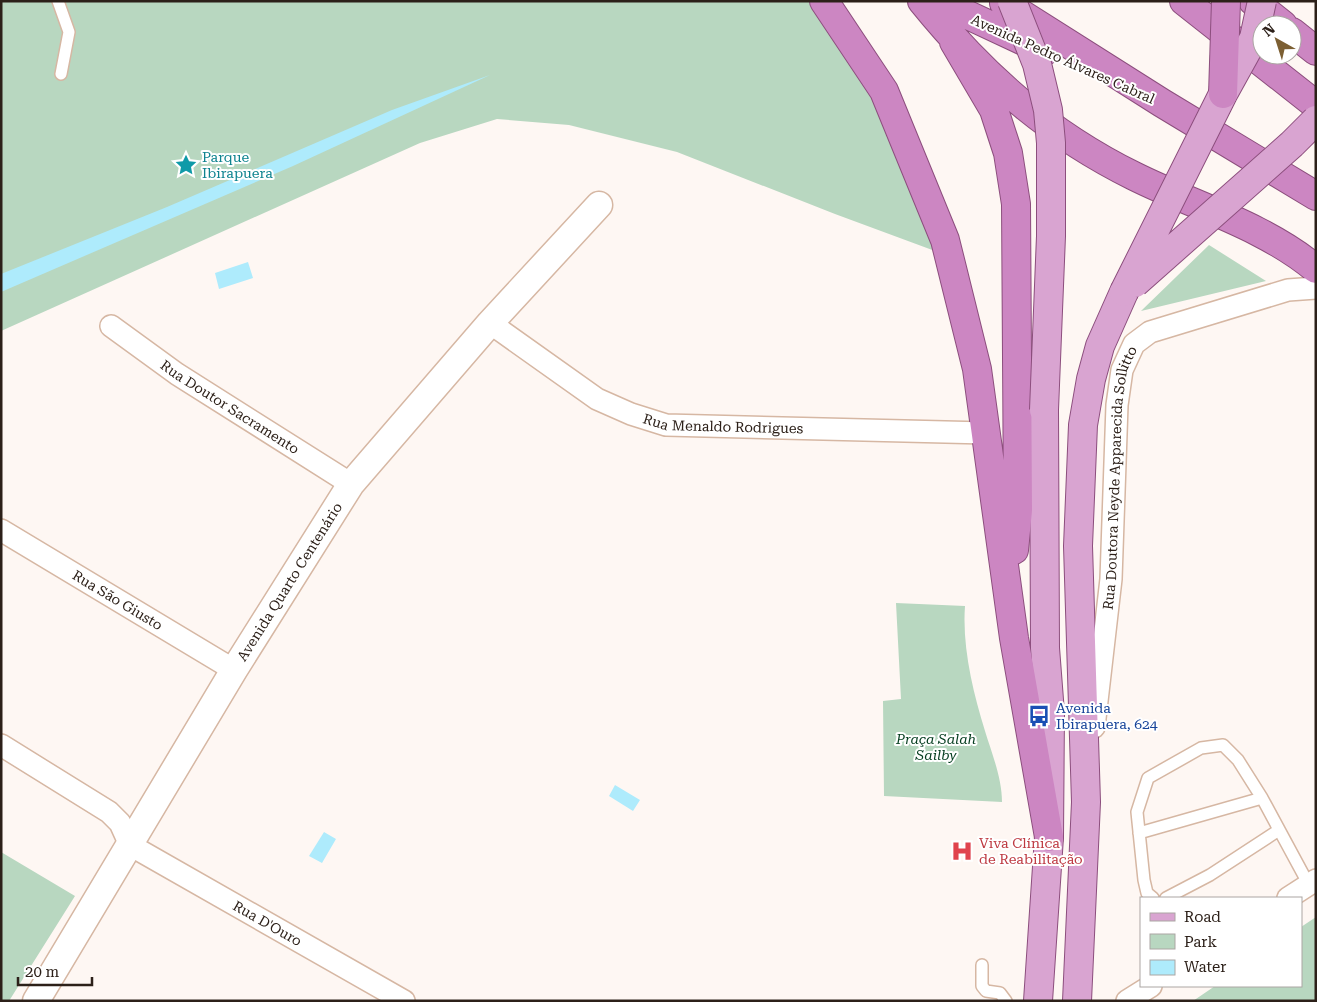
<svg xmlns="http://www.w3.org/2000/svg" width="1317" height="1002" viewBox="0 0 1317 1002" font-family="'Roboto Serif',serif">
<rect width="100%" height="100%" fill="#fef7f3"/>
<path fill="#b8d7c0" d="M1,1H810L880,104L935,251L835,214L677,152L569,125L497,119L420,143L1,331Z
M1209,245L1266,281L1141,311Z
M896,603L965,606C962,647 973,692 985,731C992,754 1002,778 1002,802L884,796L883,701L901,699Z
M1,852L75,896L9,1001H1Z
M1316,917V1001H1193L1215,986H1301V927Z"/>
<path fill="#aeebfc" d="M490,75L293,166L1,292V274L167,207L392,110Z
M248,262L253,278L219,289L215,273Z
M615,785L640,800L633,811L609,796Z
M324,832L336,839L322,863L309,856Z"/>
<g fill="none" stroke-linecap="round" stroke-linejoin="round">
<g stroke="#d6b7a3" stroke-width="14">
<path id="service" d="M58,1L69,32L61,74
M1262,798L1309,885
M1139,833L1262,798L1238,760L1223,745L1201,748L1148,778L1137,812L1144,880L1147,893L1153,898
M1166,898L1210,875L1279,830
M982,965V986L986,991L1000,993L1006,1001"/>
</g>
<g stroke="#d6b7a3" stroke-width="24">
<g id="minor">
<path id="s1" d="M490,323L597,399L631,414L666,425L986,433"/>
<path id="s2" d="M111,326L177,374L351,484"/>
<path id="s3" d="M1,530L234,670"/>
<path id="s4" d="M1094,727L1111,579L1117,405L1122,370L1134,344L1150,332L1288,290L1316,288"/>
<path id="s5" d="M1,745L109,812L120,823L130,845L404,1001"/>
<path d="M1288,898L1316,880"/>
<path d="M1127,1001L1151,986"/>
</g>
</g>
<g stroke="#d6b7a3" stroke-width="29">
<g id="tertiary">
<path id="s6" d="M36,1001L234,670L351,484L490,323L599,205"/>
</g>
</g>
<g stroke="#8c4e7d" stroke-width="30">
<path id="primary" d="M1038,1001L1049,837L1050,713L1045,648L1044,410
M1077,1001L1086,802L1078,546L1083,425L1091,379L1100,346L1124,292"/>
</g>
<g stroke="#8c4e7d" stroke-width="30">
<path id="trunk" d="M824,1L884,91L945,240L977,369L1014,638L1049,837
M922,1C982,75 1047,133 1134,176C1194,206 1263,225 1316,269
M938,1L1045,51
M1184,1L1316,105
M1253,1L1283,25
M1004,3L1162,103L1316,196
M1292,32L1316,51
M954,42L994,110L1008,153L1016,204L1018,510L1014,550"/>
</g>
<use href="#service" stroke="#fff" stroke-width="11"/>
<use href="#minor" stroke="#fff" stroke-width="21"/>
<use href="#tertiary" stroke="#fff" stroke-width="26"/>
<use href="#primary" stroke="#d9a4d1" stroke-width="28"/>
<use href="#trunk" stroke="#cc86c2" stroke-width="28"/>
<g stroke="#8c4e7d" stroke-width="30" stroke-linecap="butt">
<path id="primary-bridge" d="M1012,1L1037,64L1048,110L1051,143V236L1044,410
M1135,283L1292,144L1316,120
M1124,292L1223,94L1254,38L1262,1"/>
</g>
<g stroke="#8c4e7d" stroke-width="30" stroke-linecap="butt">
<path id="trunk-bridge" d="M1223,94L1226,1"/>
</g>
<use href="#primary-bridge" stroke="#d9a4d1" stroke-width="28"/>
<use href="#trunk-bridge" stroke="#cc86c2" stroke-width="28"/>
</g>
<defs>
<g id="sight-bare" transform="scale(1.725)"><path d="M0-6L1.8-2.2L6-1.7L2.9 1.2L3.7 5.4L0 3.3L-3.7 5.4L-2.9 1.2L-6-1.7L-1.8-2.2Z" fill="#0f9aa8" stroke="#fff" stroke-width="2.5" paint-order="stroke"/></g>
<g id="bus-bare" transform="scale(1.725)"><path d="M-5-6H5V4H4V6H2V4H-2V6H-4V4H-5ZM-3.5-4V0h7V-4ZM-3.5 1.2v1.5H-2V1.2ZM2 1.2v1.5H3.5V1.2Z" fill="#1a4fb4" stroke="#fff" stroke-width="2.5" paint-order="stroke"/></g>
<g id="hospital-bare" transform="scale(1.725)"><path d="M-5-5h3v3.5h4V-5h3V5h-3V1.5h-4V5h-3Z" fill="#e0444e" stroke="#fff" stroke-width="2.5" paint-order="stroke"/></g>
</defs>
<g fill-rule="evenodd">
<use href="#sight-bare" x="186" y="165"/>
<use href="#bus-bare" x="1039" y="716"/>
<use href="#hospital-bare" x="962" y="851"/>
</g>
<g text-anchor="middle" stroke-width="4" stroke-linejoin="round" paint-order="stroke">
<g font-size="14" fill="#2c2019" stroke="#fff">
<text transform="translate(1063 59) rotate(24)" y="5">Avenida Pedro Álvares Cabral</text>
<text dy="5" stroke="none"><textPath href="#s2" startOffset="144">Rua Doutor Sacramento</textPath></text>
<text dy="5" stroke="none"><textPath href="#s1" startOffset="262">Rua Menaldo Rodrigues</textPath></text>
<text dy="5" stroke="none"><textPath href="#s4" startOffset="251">Rua Doutora Neyde Apparecida Sollitto</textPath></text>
<text dy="5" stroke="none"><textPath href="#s6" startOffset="490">Avenida Quarto Centenário</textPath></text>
<text dy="5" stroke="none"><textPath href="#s3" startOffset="136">Rua São Giusto</textPath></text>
<text dy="5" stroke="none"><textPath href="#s5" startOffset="325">Rua D'Ouro</textPath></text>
</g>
<g font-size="14" fill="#0d838f" stroke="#fff" text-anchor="start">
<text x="202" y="162">Parque<tspan x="202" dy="16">Ibirapuera</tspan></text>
</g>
<g font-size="14" fill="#164399" stroke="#fff" text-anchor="start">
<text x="1056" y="713">Avenida<tspan x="1056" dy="16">Ibirapuera, 624</tspan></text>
</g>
<g font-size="14" font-style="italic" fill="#033c1e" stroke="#fff">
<text x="936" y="744">Praça Salah<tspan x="936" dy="16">Sailby</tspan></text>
</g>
<g font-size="14" fill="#be3a42" stroke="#fff" text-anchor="start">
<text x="979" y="848">Viva Clínica<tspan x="979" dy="16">de Reabilitação</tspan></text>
</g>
</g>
<rect width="1317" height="1002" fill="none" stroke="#2c2019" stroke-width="5"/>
<rect x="1140" y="897" width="162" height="90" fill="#ffffff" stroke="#aba6a3"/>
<rect x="1150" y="913" width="25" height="8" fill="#d9a4d1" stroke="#aba6a3"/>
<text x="1184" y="922" font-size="15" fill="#2c2019">Road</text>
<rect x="1150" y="934" width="25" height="15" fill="#b8d7c0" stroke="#aba6a3"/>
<text x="1184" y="947" font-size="15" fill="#2c2019">Park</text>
<rect x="1150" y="960" width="25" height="15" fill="#aeebfc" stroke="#aba6a3"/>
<text x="1184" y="972" font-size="15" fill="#2c2019">Water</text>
<g transform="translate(1277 40) rotate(321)"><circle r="24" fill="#ffffff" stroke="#aba6a3"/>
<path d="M0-4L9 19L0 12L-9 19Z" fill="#7c5f33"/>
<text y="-8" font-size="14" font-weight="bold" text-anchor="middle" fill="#2c2019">N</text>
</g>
<path d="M18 977v8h74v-8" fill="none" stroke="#2c2019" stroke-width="2.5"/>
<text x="25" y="977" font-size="15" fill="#2c2019" stroke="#ffffff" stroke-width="4" paint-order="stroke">20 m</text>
</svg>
